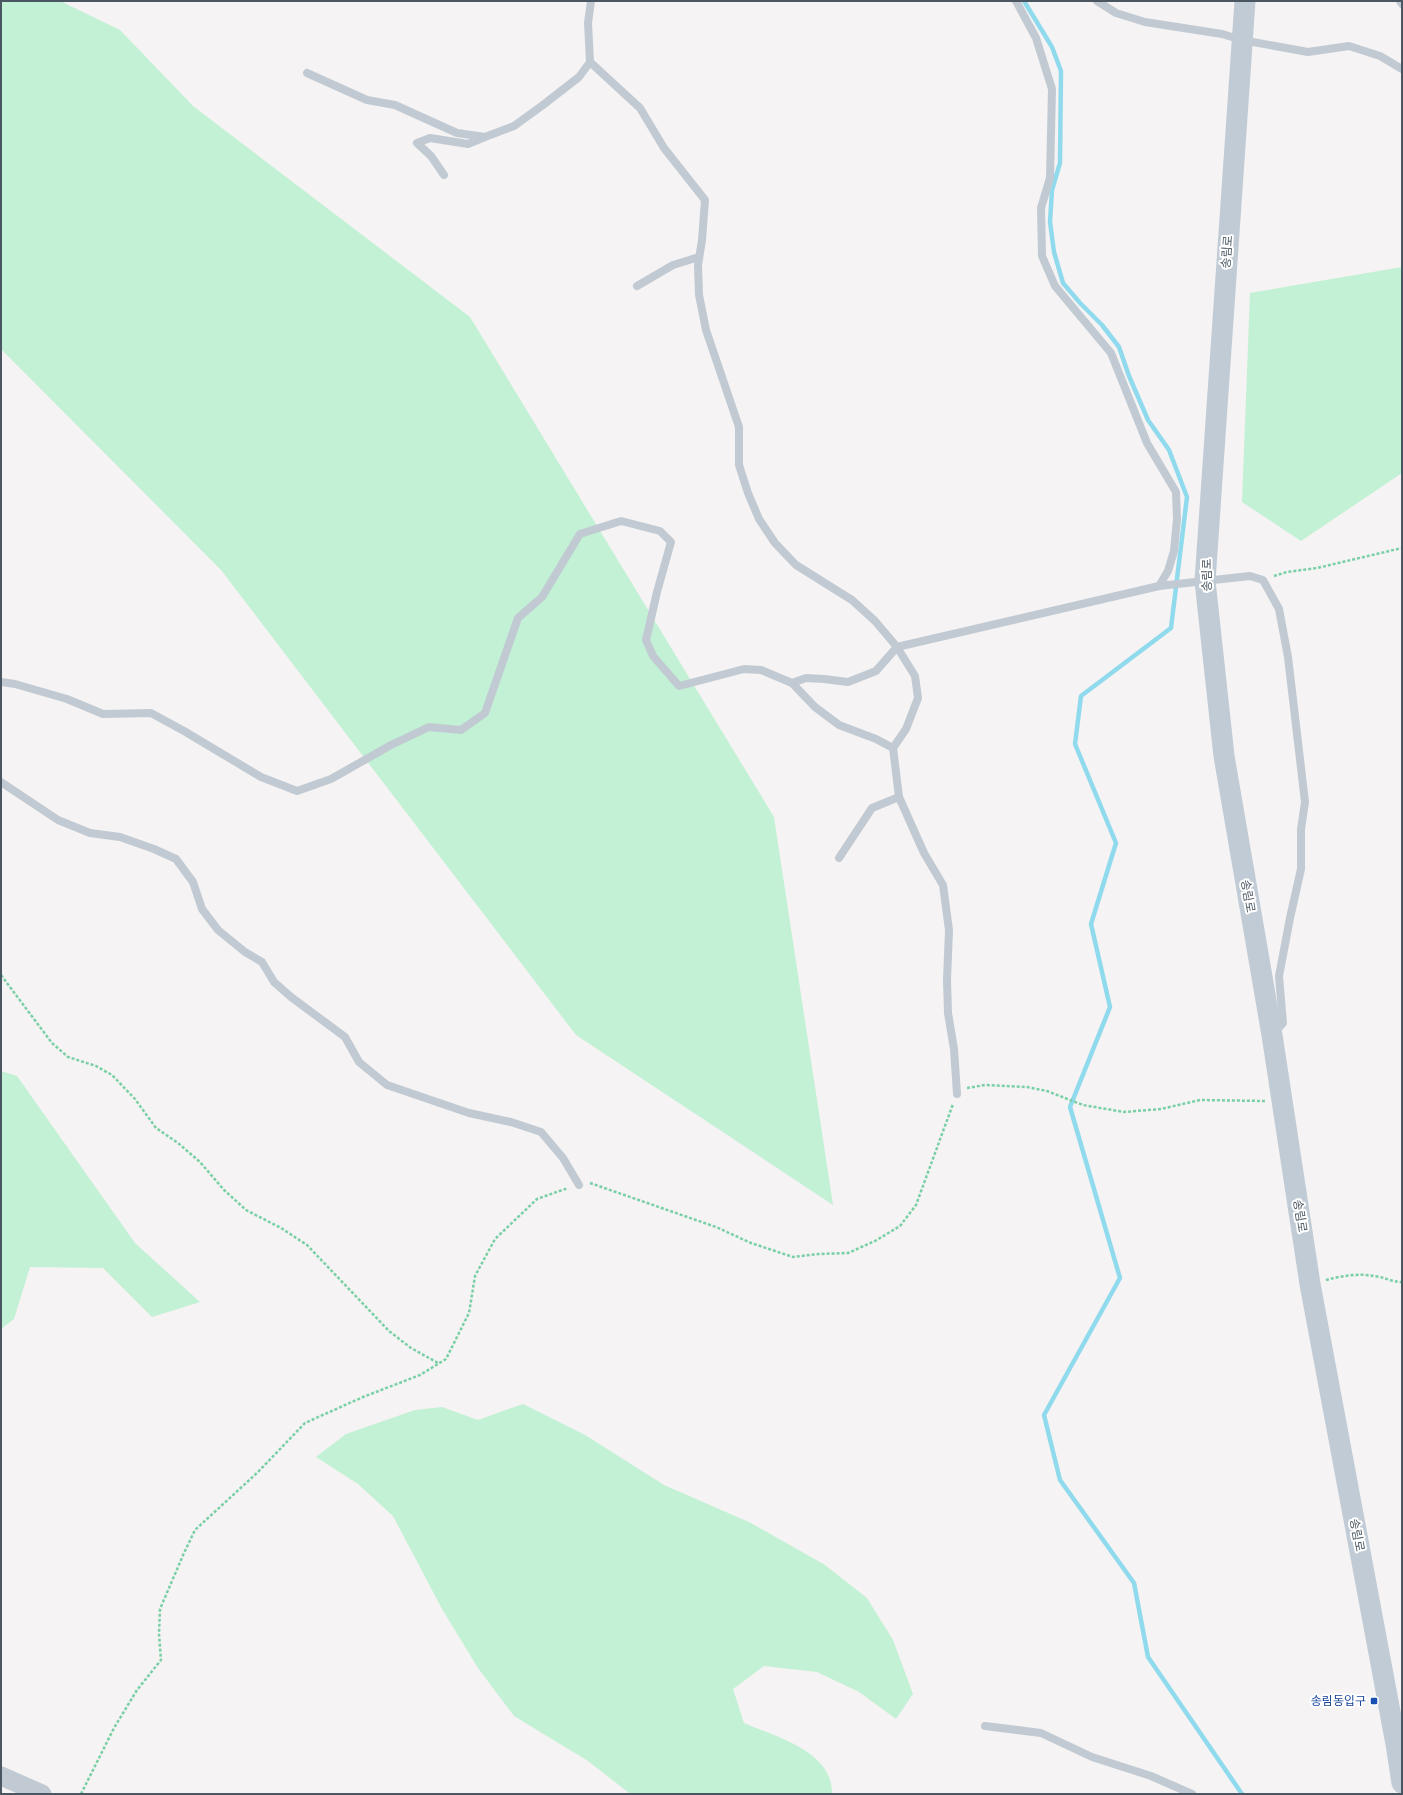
<svg xmlns="http://www.w3.org/2000/svg" width="1403" height="1795" viewBox="0 0 1403 1795" font-family="'Roboto Condensed','Noto Sans KR',sans-serif">
<rect width="100%" height="100%" fill="#f5f3f3"/>
<g fill="#c3f1d5">
<path d="M1,1h59l60,29 73,76 277,211 304,500 59,388 -257,-170 -355,-465 -220,-221z"/>
<path d="M1402,267v206l-101,68 -59,-39 8,-209z"/>
<path d="M1,1071l16,5 118,167 65,59 -48,15 -49,-49 -73,-1 -16,52 -13,10z"/>
<path d="M523,1404l62,31 79,50 87,38 74,42 42,33 26,42 20,54 -17,25 -37,-27 -42,-20 -53,-6 -31,23 11,34c32,14 89,28 88,71l-203,-1 -41,-32 -74,-45 -36,-48 -36,-59 -49,-93 -35,-32 -42,-27 30,-23 69,-24 27,-3 36,13z"/>
</g>
<g fill="none" stroke-linecap="round" stroke-linejoin="round">
<path stroke="#90daee" stroke-width="4.5" d="M1024,1l28,46 9,24 -1,92 -8,27 -2,32 4,30 9,31 17,20 22,22 17,22 10,29 19,44 21,30 18,47 -16,131 -90,68 -6,48 41,99 -25,81 19,83 -40,100 50,171 -76,137 16,65 74,103 14,74 94,137"/>
<g stroke="#7ad0a6" stroke-width="2.5" stroke-dasharray="3 2" stroke-linecap="butt">
<path d="M1274,576l13,-4 30,-4 85,-20"/>
<path d="M1,975l51,68 16,14 28,9 16,9 23,24 21,29 22,15 22,19 24,28 22,20 35,18 26,17 82,86 22,17 27,15"/>
<path d="M967,1088l18,-3 42,2 20,4 36,14 41,7 37,-3 39,-9 65,1"/>
<path d="M590,1183l126,44 35,16 42,14 25,-3 30,-1 27,-12 25,-15 16,-21 37,-101"/>
<path d="M1326,1280c15,-4 33,-7 48,-4 10,1 18,6 28,6"/>
<path d="M81,1794l33,-66 23,-38 24,-30 -2,-26 1,-25 24,-56 11,-23 63,-58 47,-49 58,-26 57,-22 26,-16 23,-46 6,-37 20,-37 42,-40 31,-11"/>
</g>
<g stroke="#c1cad2" stroke-width="8">
<path d="M591,1l-3,22 2,39 50,46 24,40 41,52 -3,40 -4,25 1,30 7,35 33,97v38l9,28 11,26 16,24 21,22 56,35 23,21 22,26 18,29 3,22 -12,31 -13,19"/>
<path d="M1016,1l20,37 16,51 -2,89 -9,30 1,48 13,30 56,67 36,90 29,49 1,27 -3,32 -6,20 -9,15"/>
<path d="M1097,1l19,12 29,9 77,12 20,6 66,12 41,-6 31,10 22,13"/>
<path d="M1400,1l2,3"/>
<path d="M307,73l60,27 28,5 62,28 28,4 29,-11 29,-21 36,-28 11,-15"/>
<path d="M444,175l-13,-19 -14,-13 13,-5 38,6 17,-7"/>
<path d="M637,286l36,-21 26,-8"/>
<path d="M1,682l14,2 52,15 36,15 48,-1 33,18 77,46 36,14 34,-12 60,-34 38,-18 32,3 24,-17 33,-95 24,-21 38,-63 41,-13 39,10 11,11 -14,50 -11,48 7,16 26,30 65,-17 17,1 31,13 14,-5 18,1 24,3 28,-11 21,-24 262,-61 91,-10 13,4 16,29 9,48 17,145 -4,27v40l-11,49 -11,58 4,47 -9,10"/>
<path d="M792,683l23,24 24,18 37,14 17,9 6,49 25,56 19,32 6,45 -2,50 1,33 6,36 3,45"/>
<path d="M1,782l57,38 32,13 30,4 34,12 22,10 17,23 9,27 16,21 27,22 17,10 12,20 17,15 54,40 14,25 28,23 82,28 42,9 30,10 22,26 16,27"/>
<path d="M839,858l33,-50 27,-11"/>
<path d="M985,1726l56,7 51,24 59,19 41,18"/>
</g>
<path stroke="#c1cad2" stroke-width="19" d="M1,1776l41,18"/>
<path stroke="#c1cbd6" stroke-width="21" d="M1245,1l-40,580 19,175 48,279 38,249 86,460 6,39"/>
</g>
<rect fill="#1a4fb4" stroke="#fff" stroke-width="1.5" x="1370" y="1697" width="8" height="8" rx="2"/>
<g text-anchor="middle" stroke-width="4" stroke-linejoin="round" paint-order="stroke">
<g font-size="12" fill="#4a5661" stroke="#fff">
<text transform="translate(1227 252) rotate(-86)" y="4">송림로</text>
<text transform="translate(1207 575) rotate(-90)" y="4">송림로</text>
<text transform="translate(1248 896) rotate(80)" y="4">송림로</text>
<text transform="translate(1300 1216) rotate(81)" y="4">송림로</text>
<text transform="translate(1357 1535) rotate(79)" y="4">송림로</text>
</g>
<g font-size="12" fill="#164399" stroke="#fff" text-anchor="end">
<text x="1366" y="1705">송림동입구</text>
</g>
</g>
<rect width="1403" height="1795" fill="none" stroke="#4a5661" stroke-width="4"/>
</svg>
